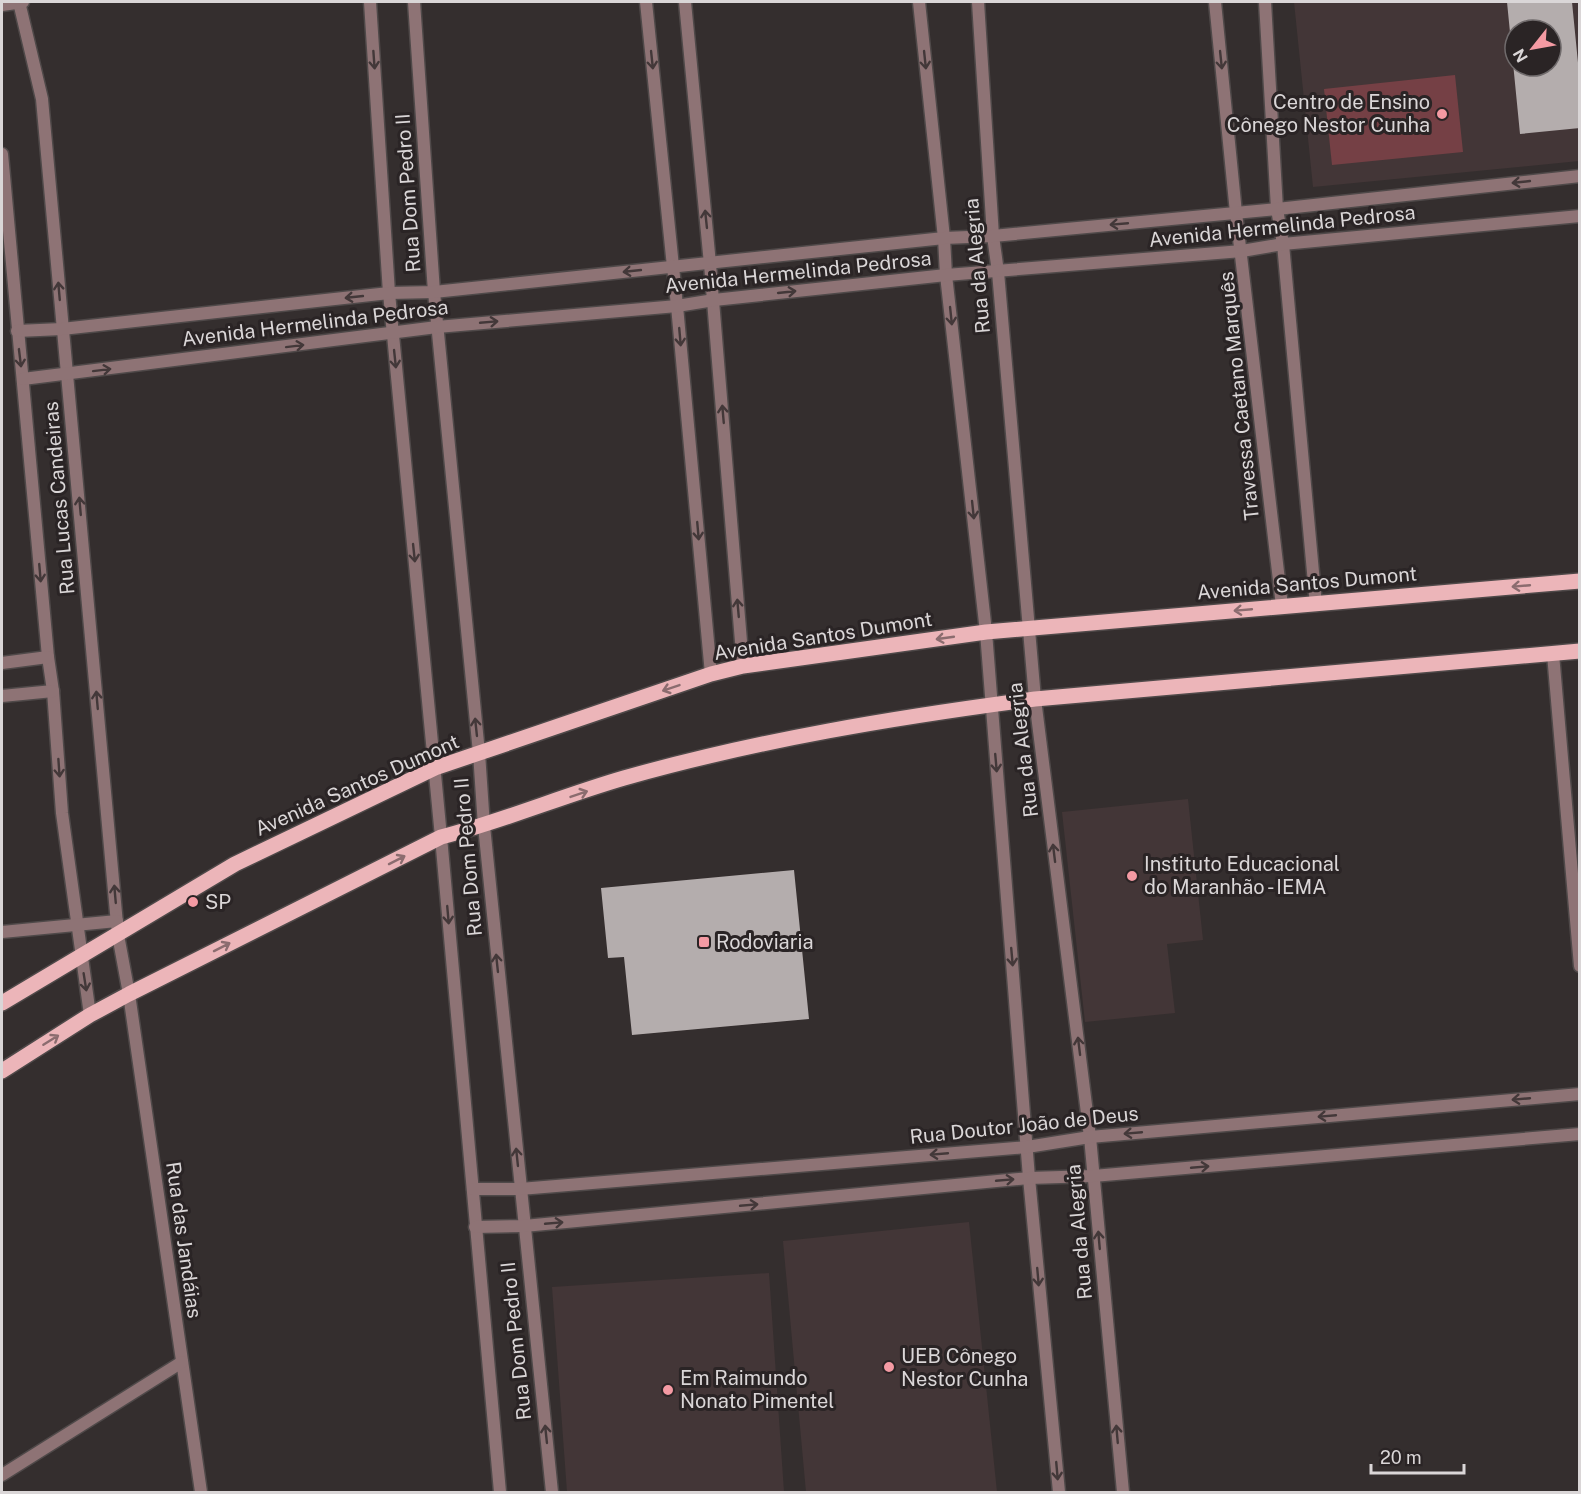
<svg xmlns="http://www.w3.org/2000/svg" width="1581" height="1494" viewBox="0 0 1581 1494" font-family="'Public Sans',sans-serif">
<rect width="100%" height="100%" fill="#342e2e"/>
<g fill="#433637" fill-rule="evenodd">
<path d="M1294,2h285v159l-266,26zM1515,30h36v36h-36z"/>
<path d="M1188,799l15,141 -36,4 8,69 -90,9 -23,-210z"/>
<path d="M969,1222l28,270h-191l-23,-251z"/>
<path d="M769,1273l15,219h-217l-15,-205z"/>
</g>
<path fill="#754045" d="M1455,75l8,77 -131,13 -8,-76z"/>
<g fill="#b4adad" fill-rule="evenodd">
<path d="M1507,2h65l8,81v45l-60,6zM1515,30h36v36h-36z"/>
<path d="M794,870l15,149 -177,16 -8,-78 -16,1 -7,-70z"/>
</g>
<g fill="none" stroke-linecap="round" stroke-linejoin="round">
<defs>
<g id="minor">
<path d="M19,2l23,97 76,836 11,59 72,498"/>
<path d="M370,2l19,291 52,544 59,655"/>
<path d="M414,2l20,290 45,461 5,73 68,666"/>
<path d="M646,2l31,304 34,368"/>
<path d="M685,2l25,262 33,402"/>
<path d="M919,2l25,236 2,37 40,357 43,546 30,314"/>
<path d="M978,2l15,234 5,36 37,427 55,438 33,355"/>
<path d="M1215,2l21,211 46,393"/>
<path d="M1265,2l12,207 6,35 33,361"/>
<path d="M2,5l21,-3"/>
<path d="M2,154l46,503 5,34 9,122 28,202"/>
<path d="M17,331l45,-2 327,-36 45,-1 510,-54 49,-2 284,-27 303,-33"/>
<path d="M23,379l414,-52 240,-21 37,-6 232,-25 296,-24 41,-7 297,-28"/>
<path d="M1553,654l27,312"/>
<path d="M2,663l46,-6"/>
<path d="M2,696l51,-5"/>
<path d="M2,932l115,-11"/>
<path d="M473,1189h47l507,-42 63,-10 490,-43"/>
<path d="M475,1227l49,-1 505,-48 64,-2 487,-42"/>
<path d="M2,1475l180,-113"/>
</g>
<g id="primary">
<path d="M2,1003l233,-139 200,-96 276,-94 32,-8 243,-34 594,-51"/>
<path d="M2,1071l88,-56 39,-21 312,-157c62,-16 121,-41 183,-59 134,-38 273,-61 411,-79l545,-48"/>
</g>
</defs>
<use href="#minor" stroke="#4f4949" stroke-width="15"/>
<use href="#primary" stroke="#4f4949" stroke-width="18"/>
<use href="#minor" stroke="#8e7375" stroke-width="12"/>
<use href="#primary" stroke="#ecb5b9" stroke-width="15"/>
</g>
<defs><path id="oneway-shaft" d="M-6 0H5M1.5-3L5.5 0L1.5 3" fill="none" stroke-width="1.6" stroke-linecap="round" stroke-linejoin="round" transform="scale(1.5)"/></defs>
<g stroke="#433839">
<use href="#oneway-shaft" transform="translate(374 60) rotate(86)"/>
<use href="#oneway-shaft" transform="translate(652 60) rotate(84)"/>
<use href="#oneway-shaft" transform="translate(925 60) rotate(84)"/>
<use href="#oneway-shaft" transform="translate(1221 60) rotate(84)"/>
<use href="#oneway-shaft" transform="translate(1521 182) rotate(174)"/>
<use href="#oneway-shaft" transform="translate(706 219) rotate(-96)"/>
<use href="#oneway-shaft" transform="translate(1119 224) rotate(175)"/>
<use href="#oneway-shaft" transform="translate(632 271) rotate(174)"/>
<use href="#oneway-shaft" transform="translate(59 291) rotate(-95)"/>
<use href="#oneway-shaft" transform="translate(787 292) rotate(-6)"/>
<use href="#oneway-shaft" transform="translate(354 297) rotate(174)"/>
<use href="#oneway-shaft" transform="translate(951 316) rotate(84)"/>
<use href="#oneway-shaft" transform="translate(489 322) rotate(-5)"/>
<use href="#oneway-shaft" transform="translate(680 337) rotate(85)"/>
<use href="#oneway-shaft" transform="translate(295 346) rotate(-7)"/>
<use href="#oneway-shaft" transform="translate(20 358) rotate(83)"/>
<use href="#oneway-shaft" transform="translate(395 359) rotate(84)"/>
<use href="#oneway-shaft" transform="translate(102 370) rotate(-7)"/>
<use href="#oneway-shaft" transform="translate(723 414) rotate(-95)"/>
<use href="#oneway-shaft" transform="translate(80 506) rotate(-95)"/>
<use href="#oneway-shaft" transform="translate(973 510) rotate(84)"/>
<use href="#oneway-shaft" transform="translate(698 531) rotate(85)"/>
<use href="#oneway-shaft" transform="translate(414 553) rotate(84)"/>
<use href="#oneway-shaft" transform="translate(40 573) rotate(85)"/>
<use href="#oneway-shaft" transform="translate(738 608) rotate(-95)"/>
<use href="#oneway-shaft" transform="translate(97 700) rotate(-95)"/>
<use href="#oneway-shaft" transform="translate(476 727) rotate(-96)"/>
<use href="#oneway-shaft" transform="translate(996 763) rotate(85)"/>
<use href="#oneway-shaft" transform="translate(59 768) rotate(86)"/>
<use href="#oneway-shaft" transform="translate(1054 853) rotate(-97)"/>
<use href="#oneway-shaft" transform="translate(115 894) rotate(-95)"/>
<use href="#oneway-shaft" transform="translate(448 915) rotate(85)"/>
<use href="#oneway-shaft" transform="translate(1012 957) rotate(85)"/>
<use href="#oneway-shaft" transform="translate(497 963) rotate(-96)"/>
<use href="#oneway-shaft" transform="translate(85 982) rotate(81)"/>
<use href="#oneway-shaft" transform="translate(1079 1046) rotate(-97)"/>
<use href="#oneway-shaft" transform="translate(1521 1099) rotate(175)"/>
<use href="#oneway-shaft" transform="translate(1327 1116) rotate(175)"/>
<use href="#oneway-shaft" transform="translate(1133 1133) rotate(175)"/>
<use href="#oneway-shaft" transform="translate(939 1154) rotate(175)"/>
<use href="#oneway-shaft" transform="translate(517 1157) rotate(-96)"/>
<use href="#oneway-shaft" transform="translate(1200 1167) rotate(-5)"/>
<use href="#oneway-shaft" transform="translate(1005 1180) rotate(-5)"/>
<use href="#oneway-shaft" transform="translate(749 1205) rotate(-5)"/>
<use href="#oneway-shaft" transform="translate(554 1223) rotate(-5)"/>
<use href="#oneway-shaft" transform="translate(1099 1240) rotate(-95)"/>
<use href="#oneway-shaft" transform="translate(1038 1277) rotate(85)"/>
<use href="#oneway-shaft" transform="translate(546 1434) rotate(-96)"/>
<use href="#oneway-shaft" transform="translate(1117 1434) rotate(-95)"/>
<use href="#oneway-shaft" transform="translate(1057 1471) rotate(85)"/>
</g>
<g stroke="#8b6c6f">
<use href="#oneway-shaft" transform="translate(1521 586) rotate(175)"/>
<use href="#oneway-shaft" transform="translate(1243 610) rotate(175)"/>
<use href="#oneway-shaft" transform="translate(945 638) rotate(172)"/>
<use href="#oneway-shaft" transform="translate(671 688) rotate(161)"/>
<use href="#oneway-shaft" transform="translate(579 794) rotate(-19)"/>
<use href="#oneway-shaft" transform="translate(397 860) rotate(-27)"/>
<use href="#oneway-shaft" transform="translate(222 947) rotate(-27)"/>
<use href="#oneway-shaft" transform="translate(51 1040) rotate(-32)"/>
</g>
<g fill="#f49aa3" stroke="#2a2425" stroke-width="2">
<circle cx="1442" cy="114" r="6"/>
<circle cx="1132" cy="876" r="6"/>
<circle cx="193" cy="902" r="6"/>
<rect x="698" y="936" width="12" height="12" rx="3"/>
<circle cx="889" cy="1367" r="6"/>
<circle cx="668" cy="1390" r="6"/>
</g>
<g text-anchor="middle" stroke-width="6" stroke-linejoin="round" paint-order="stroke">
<g font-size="20" fill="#dad6d7" stroke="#2a2425" text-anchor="start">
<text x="1430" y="109" text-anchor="end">Centro de Ensino<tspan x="1430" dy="23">Cônego Nestor Cunha</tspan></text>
<text x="1144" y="871">Instituto Educacional<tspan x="1144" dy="23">do Maranhão - IEMA</tspan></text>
<text x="205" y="909">SP</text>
<text x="716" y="949">Rodoviaria</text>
<text x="901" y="1363">UEB Cônego<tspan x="901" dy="23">Nestor Cunha</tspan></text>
<text x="680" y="1385">Em Raimundo<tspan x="680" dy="23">Nonato Pimentel</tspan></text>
</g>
<g font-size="20" fill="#dad6d7" stroke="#2a2425">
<text transform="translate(408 193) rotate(-94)" y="7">Rua Dom Pedro II</text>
<text transform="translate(1282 226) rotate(-6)" y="7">Avenida Hermelinda Pedrosa</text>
<text transform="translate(977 266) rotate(-95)" y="7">Rua da Alegria</text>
<text transform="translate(798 272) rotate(-6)" y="7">Avenida Hermelinda Pedrosa</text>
<text transform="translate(315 323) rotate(-7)" y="7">Avenida Hermelinda Pedrosa</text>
<text transform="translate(1239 396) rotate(-96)" y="7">Travessa Caetano Marquês</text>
<text transform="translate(59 498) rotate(-95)" y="7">Rua Lucas Candeiras</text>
<text transform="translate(1307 583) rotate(-5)" y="7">Avenida Santos Dumont</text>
<text transform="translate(823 636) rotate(-9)" y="7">Avenida Santos Dumont</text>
<text transform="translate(1023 750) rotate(-97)" y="7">Rua da Alegria</text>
<text transform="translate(357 785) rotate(-24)" y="7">Avenida Santos Dumont</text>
<text transform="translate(468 857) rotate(-95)" y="7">Rua Dom Pedro II</text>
<text transform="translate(1024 1125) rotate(-6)" y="7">Rua Doutor João de Deus</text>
<text transform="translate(1079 1232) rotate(-95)" y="7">Rua da Alegria</text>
<text transform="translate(184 1240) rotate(82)" y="7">Rua das Jandáias</text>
<text transform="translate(516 1341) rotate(-96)" y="7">Rua Dom Pedro II</text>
</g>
</g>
<rect width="1581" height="1494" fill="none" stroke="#dad6d7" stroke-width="6"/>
<g transform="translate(1533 48) rotate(239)"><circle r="28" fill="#2a2425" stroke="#706b6c" stroke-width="1.5"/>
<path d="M0-4.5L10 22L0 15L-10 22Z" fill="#f49aa3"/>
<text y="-9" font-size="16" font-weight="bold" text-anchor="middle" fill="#dad6d7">N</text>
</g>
<path d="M1371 1464v9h93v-9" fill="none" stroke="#dad6d7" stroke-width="3"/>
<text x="1380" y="1464" font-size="18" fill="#dad6d7" stroke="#2a2425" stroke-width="4.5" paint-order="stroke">20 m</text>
</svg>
